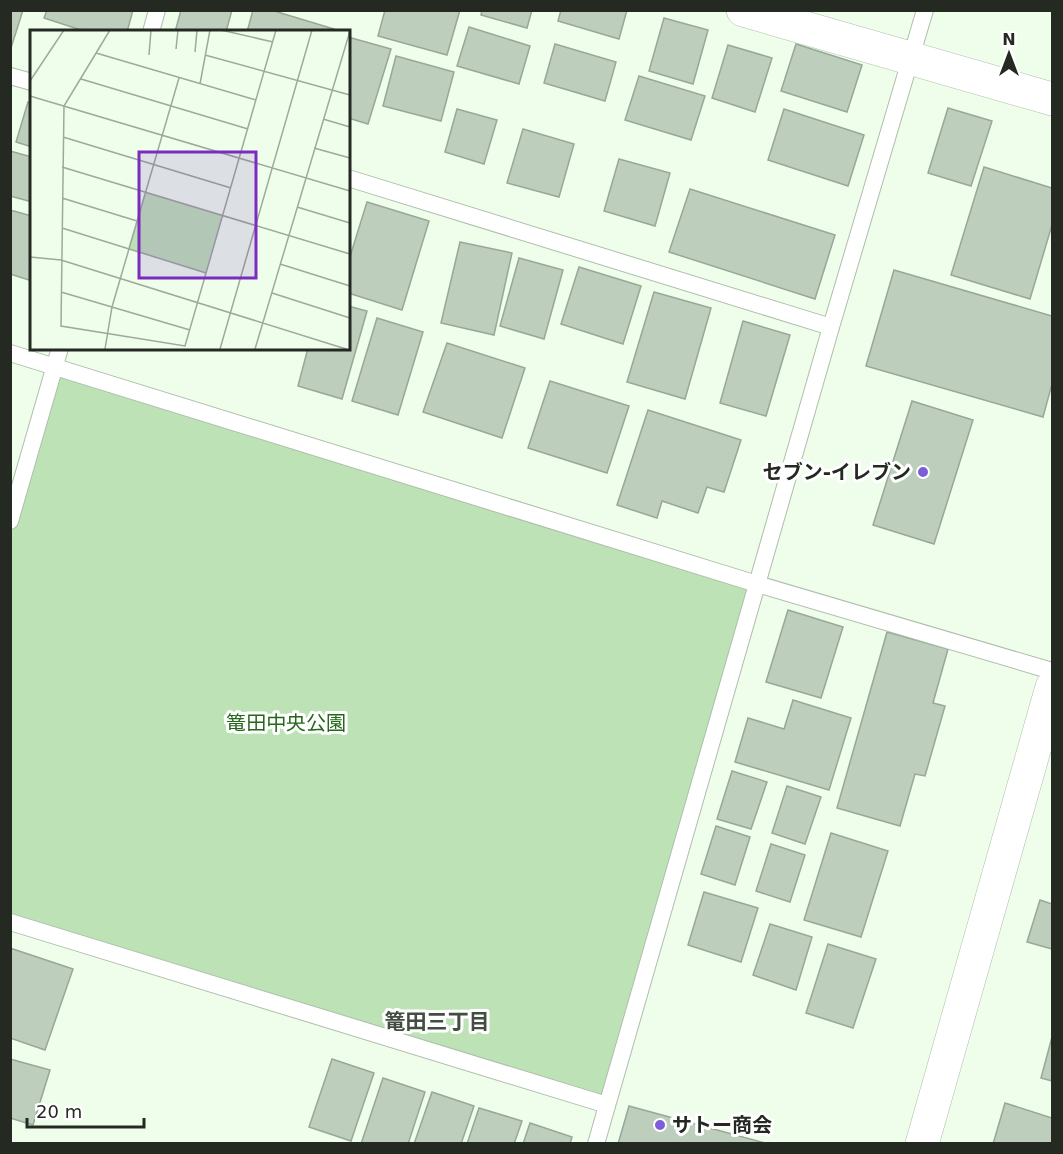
<svg xmlns="http://www.w3.org/2000/svg" width="1063" height="1154" viewBox="0 0 1063 1154" font-family="'DejaVu Sans','Noto Sans JP',sans-serif">
<rect width="100%" height="100%" fill="#eefeeb"/>
<path fill="#bce2b6" d="M55,366l702,218 -150,521 -596,-183 -1,-401z"/>
<g fill="#becebc" stroke="#98a796" stroke-width="1.5">
<path d="M10,10h13l-12,38h-1z"/>
<path d="M47,10h86l-6,22h-40l-43,-14z"/>
<path d="M181,10h51l-6,22h-51z"/>
<path d="M253,10h18l63,19 -1,3h-86z"/>
<path d="M385,10h75l-13,45 -69,-19z"/>
<path d="M482,10h50l-5,18 -46,-13z"/>
<path d="M561,10h66l-8,29 -61,-18z"/>
<path d="M664,18l44,12 -15,54 -44,-13z"/>
<path d="M469,27l61,19 -11,38 -62,-18z"/>
<path d="M348,37l43,12 -23,75 -20,-6z"/>
<path d="M555,44l61,18 -11,39 -61,-18z"/>
<path d="M796,44l66,21 -15,47 -66,-21z"/>
<path d="M728,45l44,13 -17,54 -43,-14z"/>
<path d="M396,56l58,16 -13,49 -58,-15z"/>
<path d="M639,76l66,20 -14,44 -66,-20z"/>
<path d="M28,102l4,1v44l-16,-5z"/>
<path d="M948,108l44,13 -21,65 -43,-13z"/>
<path d="M457,109l40,11 -13,44 -39,-12z"/>
<path d="M784,109l80,26 -16,51 -80,-26z"/>
<path d="M523,129l51,15 -15,53 -52,-14z"/>
<path d="M10,151l22,6v45l-22,-6z"/>
<path d="M619,159l51,14 -15,53 -51,-15z"/>
<path d="M984,167l68,21v37l-22,74 -79,-24z"/>
<path d="M690,189l145,46 -20,64 -146,-47z"/>
<path d="M367,202l62,19 -27,89 -54,-17v-30z"/>
<path d="M10,210l22,6v65l-22,-7z"/>
<path d="M460,242l52,11 -18,82 -53,-12z"/>
<path d="M519,258l44,12 -19,69 -44,-13z"/>
<path d="M579,267l62,19 -18,58 -62,-20z"/>
<path d="M894,270l158,46v68l-9,33 -177,-51z"/>
<path d="M654,292l57,16 -26,91 -58,-17z"/>
<path d="M348,306l19,5 -25,88 -44,-13 10,-38h40z"/>
<path d="M377,318l46,14 -25,83 -46,-14z"/>
<path d="M743,321l47,14 -24,81 -46,-13z"/>
<path d="M447,343l78,25 -23,70 -79,-26z"/>
<path d="M550,381l79,25 -22,67 -79,-25z"/>
<path d="M912,401l61,19 -39,124 -61,-19z"/>
<path d="M648,410l93,30 -17,52 -17,-5 -9,26 -36,-12 -5,17 -40,-13z"/>
<path d="M788,610l55,17 -22,71 -55,-16z"/>
<path d="M887,632l61,17 -15,54 12,3 -20,70 -10,-2 -15,52 -63,-18z"/>
<path d="M793,700l58,18 -22,72 -94,-28 13,-44 36,11z"/>
<path d="M732,771l35,11 -16,47 -34,-10z"/>
<path d="M787,786l34,11 -16,47 -33,-11z"/>
<path d="M716,826l34,11 -15,48 -34,-11z"/>
<path d="M831,833l57,18 -27,86 -57,-17z"/>
<path d="M771,844l34,11 -15,47 -34,-11z"/>
<path d="M704,892l54,16 -17,54 -53,-17z"/>
<path d="M1040,900l12,4v45l-25,-7z"/>
<path d="M770,924l42,13 -16,53 -43,-15z"/>
<path d="M828,944l48,15 -23,69 -47,-15z"/>
<path d="M10,948l63,21 -28,81 -35,-12z"/>
<path d="M1052,1037v44l-11,-3z"/>
<path d="M10,1059l40,11 -17,55 -23,-7z"/>
<path d="M332,1059l42,14 -23,68 -42,-14z"/>
<path d="M383,1078l42,14 -17,52h-47z"/>
<path d="M432,1092l42,14 -13,38h-47z"/>
<path d="M1005,1103l47,15v26h-59z"/>
<path d="M629,1106l136,37 -147,1z"/>
<path d="M479,1108l43,13 -8,23h-47z"/>
<path d="M530,1123l42,14 -2,7h-47z"/>
</g>
<g fill="none" stroke-linecap="round" stroke-linejoin="round">
<defs>
<g id="lane">
<path d="M151,32l6,-22"/>
<path d="M10,76l22,6"/>
<path d="M348,178l483,149"/>
<path d="M10,353l747,231 295,87"/>
<path d="M10,521l50,-173"/>
<path d="M10,922l597,183"/>
<path d="M596,1144l235,-817 94,-317"/>
</g>
<path id="street" d="M743,10l309,89"/>
<path id="secondary" d="M922,1144l130,-457"/>
</defs>
<use href="#lane" stroke="#afbeac" stroke-width="18"/>
<use href="#street" stroke="#afbeac" stroke-width="34"/>
<use href="#secondary" stroke="#afbeac" stroke-width="34"/>
<use href="#lane" stroke="#fff" stroke-width="16"/>
<use href="#street" stroke="#fff" stroke-width="33"/>
<use href="#secondary" stroke="#fff" stroke-width="33"/>
</g>
<g fill="#7c5ed9" stroke="#fff" stroke-width="2">
<circle cx="923" cy="472" r="6"/>
<circle cx="660" cy="1125" r="6"/>
</g>
<g text-anchor="middle" stroke-width="6" stroke-linejoin="round" paint-order="stroke">
<g font-size="20" font-weight="bold" fill="#242922" stroke="#fff" text-anchor="end">
<text x="911" y="479">セブン-イレブン</text>
<text x="672" y="1132" text-anchor="start">サトー商会</text>
</g>
<g font-size="20" fill="#26681a" stroke="#fff">
<text x="286" y="730">篭田中央公園</text>
</g>
<g font-size="21" font-weight="bold" fill="#424f40" stroke="#fff">
<text x="437" y="1029">篭田三丁目</text>
</g>
</g>
<g transform="translate(30 30)">
<rect width="320" height="320" fill="#eefeeb"/>
<path d="M115,162l78,24 -17,57 -78,-24z" fill="#bce2b6"/>
<path fill="none" stroke="#9da99b" stroke-width="1.5" d="M80,0l-46,76 -3,220 124,20 91,-316M191,0l52,12M146,19l2,-19M165,22l2,-22M66,23l160,47M119,25l2,-25M175,25l145,40M51,49l167,50M0,51l34,-51M170,54l10,-54M0,66l320,95M293,89l27,8M33,107l168,51M284,118l36,10M32,137l288,87M32,168l75,23M267,177l53,16M32,198l144,45M0,227l31,3 285,89M250,234l70,22M31,262l129,38M242,263l78,25M75,319l7,-42 67,-229M190,319l92,-319M225,319l95,-318"/>
<path fill="#7b2cbf" fill-opacity="0.15" stroke="#7b2cbf" stroke-width="3" d="M109,122h117v126h-117z"/>
<rect width="320" height="320" fill="none" stroke="#242922" stroke-width="3"/>
</g>
<rect width="1063" height="1154" fill="none" stroke="#242922" stroke-width="24"/>
<g transform="translate(1009 54)" stroke="#ffffff" stroke-width="4.5" paint-order="stroke">
<path d="M0-4.5L10 22L0 15L-10 22Z" fill="#242922"/>
<text y="-9" font-size="16" font-weight="bold" text-anchor="middle" fill="#242922">N</text>
</g>
<path d="M27 1118v9h117v-9" fill="none" stroke="#242922" stroke-width="3"/>
<text x="36" y="1118" font-size="18" fill="#242922" stroke="#ffffff" stroke-width="4.5" paint-order="stroke">20 m</text>
</svg>
